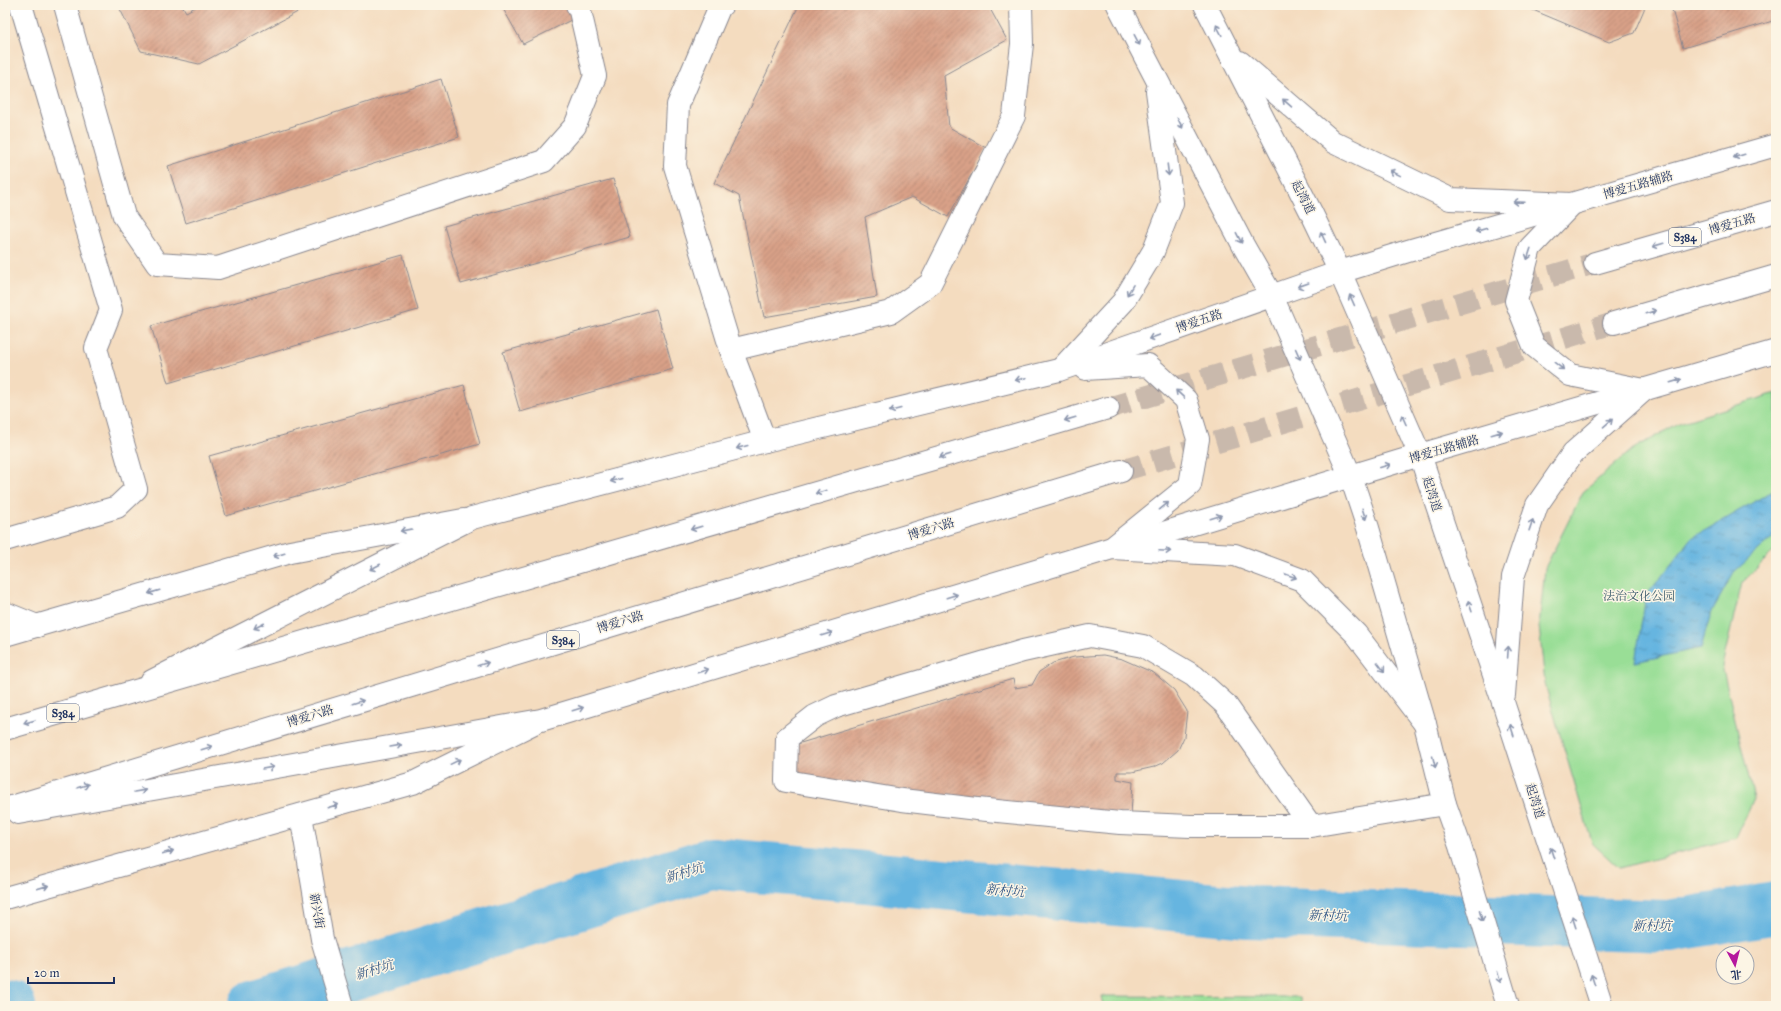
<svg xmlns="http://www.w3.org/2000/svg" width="1781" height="1011" viewBox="0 0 1781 1011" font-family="'IM FELL Great Primer','Noto Serif SC',serif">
<defs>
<pattern id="grass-tufts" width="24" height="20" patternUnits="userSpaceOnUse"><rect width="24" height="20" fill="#99de96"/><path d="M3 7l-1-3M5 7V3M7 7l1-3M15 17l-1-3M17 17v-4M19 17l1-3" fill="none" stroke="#83bf84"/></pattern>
<pattern id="water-ripples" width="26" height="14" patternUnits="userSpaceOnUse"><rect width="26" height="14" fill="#66b5e0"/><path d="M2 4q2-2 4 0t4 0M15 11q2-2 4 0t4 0" fill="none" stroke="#5394b9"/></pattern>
<pattern id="building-hatch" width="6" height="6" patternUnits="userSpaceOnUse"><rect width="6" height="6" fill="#d9a188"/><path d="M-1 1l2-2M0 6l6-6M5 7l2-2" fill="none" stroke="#af8472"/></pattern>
</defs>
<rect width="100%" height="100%" fill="#fcf5e5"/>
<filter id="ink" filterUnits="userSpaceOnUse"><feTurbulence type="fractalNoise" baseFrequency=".025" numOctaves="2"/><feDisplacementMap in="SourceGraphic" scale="8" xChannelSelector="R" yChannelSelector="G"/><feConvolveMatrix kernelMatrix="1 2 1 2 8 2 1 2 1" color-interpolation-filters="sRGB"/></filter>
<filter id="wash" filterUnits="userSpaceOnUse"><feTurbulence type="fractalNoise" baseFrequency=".012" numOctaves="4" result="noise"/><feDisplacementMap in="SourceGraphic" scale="16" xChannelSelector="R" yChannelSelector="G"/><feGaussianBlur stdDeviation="0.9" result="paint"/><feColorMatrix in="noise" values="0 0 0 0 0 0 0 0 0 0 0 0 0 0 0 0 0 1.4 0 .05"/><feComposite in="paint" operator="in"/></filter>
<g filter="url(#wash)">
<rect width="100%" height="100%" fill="#f4dcbf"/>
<path fill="url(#grass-tufts)" stroke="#5a867a" d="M1101,996l199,1 2,9h-199z"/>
<path fill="#99de96" stroke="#5a867a" d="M1776,393v156l-34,34 -20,83 32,133 -18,39 -117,30 -27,-25 -47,-159 -6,-58 6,-58 38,-76 50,-43 46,-26z"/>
<path fill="url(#water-ripples)" stroke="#40729f" d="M1776,489v47l-4,2 -38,34 -23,41 -10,35 -66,14 11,-66 46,-58z"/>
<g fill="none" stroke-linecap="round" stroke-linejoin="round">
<g stroke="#66b5e0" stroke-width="52">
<path d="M5,1005l5,1"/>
<path d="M254,1006l457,-143 538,49 420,14 107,-18"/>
</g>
</g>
<g id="blocks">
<g fill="url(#building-hatch)">
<path d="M118,5h64l4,7 13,-7h112l-112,59 -58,-13z"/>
<path d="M501,5h65l7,14 -50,25z"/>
<path d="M799,5h189l19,35 -63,35 5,52 37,21 -38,69 -36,-20 -47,20 12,80 -113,20 -25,-121 -25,-13z"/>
<path d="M1521,5h125l-12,28 -25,9z"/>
<path d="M1688,5h87l1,15 -93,28 -11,-38z"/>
<path d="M441,79l18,58 -273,86 -18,-57z"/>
<path d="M613,179l17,58 -169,47 -17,-58z"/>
<path d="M403,255l15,55 -250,73 -17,-57z"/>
<path d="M656,309l17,60 -153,43 -17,-60z"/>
<path d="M464,385l16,59 -254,72 -17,-60z"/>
<path d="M1103,655l19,4 32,14 20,17 13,21 -3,26 -6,13 -15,13 -9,4 -22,5h-15v7l16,3 -2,33 -162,-14 -176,-26 1,-30 219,-66 2,9 17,-3 7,-13 14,-9 21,-6z"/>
</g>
</g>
</g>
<g filter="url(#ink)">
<use href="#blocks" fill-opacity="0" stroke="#88868e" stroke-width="1"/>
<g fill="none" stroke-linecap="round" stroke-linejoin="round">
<g stroke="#c9b9ac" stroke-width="22" stroke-dasharray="22 11" stroke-linecap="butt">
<path d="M1108,408l487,-145"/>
<path d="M1121,471l493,-148"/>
</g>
<defs>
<g id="minor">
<path d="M65,5l59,211 33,48 61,4 326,-107 31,-35 20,-50 -15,-65 -3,-6"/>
<path d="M722,5l-2,1 -42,99 -3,61 56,184 34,91"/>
<path d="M1340,272l68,-21 368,-106"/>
<path d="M731,350l160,-38 39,-28 84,-168 8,-72 -1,-39"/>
<path d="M5,540l112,-33 19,-18 -40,-141 15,-38 -90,-305"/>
<path d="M1114,548l306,-93 356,-104"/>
<path d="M5,613l32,13"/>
<path d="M5,635l285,-83 173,-32"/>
<path d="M301,815l21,124 20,67"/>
<path d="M1311,826l-85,-121 -32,-29 -51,-30 -53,-10 -67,15 -187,55 -21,10 -28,22 -1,43 116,19 75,9 143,14 70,3h121l134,-22"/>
<path d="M5,898l408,-115 119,-59"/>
</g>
<g id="major">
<path d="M1118,5l125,240 29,51 79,181 17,51 57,196 20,80 15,42 48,160"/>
<path d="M1205,5l107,209 28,58 80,183 84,250 98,301"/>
<path d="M1240,62l93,80 117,57 122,5"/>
<path d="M1572,204l-42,44 -14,53 18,45 36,29 74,15"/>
<path d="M1062,368l61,-66 30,-50 19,-49 -15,-112"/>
<path d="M1085,369l63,-4 38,35 12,39 -8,46 -78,63"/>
<path d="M152,681l320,-163 293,-77 294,-71 281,-98"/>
<path d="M1504,695l9,-118 24,-72 36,-52 71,-63"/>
<path d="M18,813l523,-93 571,-172 123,7 67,25 54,54 69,90"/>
</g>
<g id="highway">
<path d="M1595,263l181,-52"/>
<path d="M1614,323l162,-47"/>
<path d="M5,729l1103,-321"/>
<path d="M5,809l1116,-338"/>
</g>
</defs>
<use href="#minor" stroke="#88868e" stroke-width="24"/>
<use href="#major" stroke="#88868e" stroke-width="24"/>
<use href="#highway" stroke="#88868e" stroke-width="24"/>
<use href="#minor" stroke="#fff" stroke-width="22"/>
<use href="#major" stroke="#fff" stroke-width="22"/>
<use href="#highway" stroke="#fff" stroke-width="22"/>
</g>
<defs><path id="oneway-shaft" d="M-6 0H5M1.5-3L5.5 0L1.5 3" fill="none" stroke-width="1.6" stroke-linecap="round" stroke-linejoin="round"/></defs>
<g stroke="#8d97ae">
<use href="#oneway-shaft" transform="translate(1219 30) rotate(-118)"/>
<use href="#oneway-shaft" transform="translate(1137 40) rotate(62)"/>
<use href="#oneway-shaft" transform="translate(1287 103) rotate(-139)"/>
<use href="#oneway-shaft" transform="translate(1180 123) rotate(63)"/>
<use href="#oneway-shaft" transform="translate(1739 156) rotate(164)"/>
<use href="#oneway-shaft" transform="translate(1168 170) rotate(83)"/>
<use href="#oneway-shaft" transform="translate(1395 173) rotate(-154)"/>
<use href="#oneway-shaft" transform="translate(1519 202) rotate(-178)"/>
<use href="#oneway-shaft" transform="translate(1481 230) rotate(164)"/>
<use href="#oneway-shaft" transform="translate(1323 237) rotate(-115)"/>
<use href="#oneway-shaft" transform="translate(1239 238) rotate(63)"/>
<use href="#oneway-shaft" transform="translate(1658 245) rotate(164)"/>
<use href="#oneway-shaft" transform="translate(1529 254) rotate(108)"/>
<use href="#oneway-shaft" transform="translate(1303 285) rotate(161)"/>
<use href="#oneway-shaft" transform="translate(1130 290) rotate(120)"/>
<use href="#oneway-shaft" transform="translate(1352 300) rotate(-114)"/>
<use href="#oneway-shaft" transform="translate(1651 312) rotate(-16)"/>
<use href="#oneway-shaft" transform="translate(1154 337) rotate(160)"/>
<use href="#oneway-shaft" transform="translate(1298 354) rotate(66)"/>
<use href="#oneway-shaft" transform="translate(1559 366) rotate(38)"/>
<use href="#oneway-shaft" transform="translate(1021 379) rotate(166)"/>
<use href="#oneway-shaft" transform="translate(1676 381) rotate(-16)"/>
<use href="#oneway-shaft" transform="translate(1180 394) rotate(-137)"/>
<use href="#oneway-shaft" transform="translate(895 410) rotate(166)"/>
<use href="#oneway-shaft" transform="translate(1070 419) rotate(164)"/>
<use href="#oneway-shaft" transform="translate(1404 420) rotate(-114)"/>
<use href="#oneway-shaft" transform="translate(1608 423) rotate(-41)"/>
<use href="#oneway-shaft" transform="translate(1497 433) rotate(-16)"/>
<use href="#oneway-shaft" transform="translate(742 447) rotate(165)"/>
<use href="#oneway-shaft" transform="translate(945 456) rotate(164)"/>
<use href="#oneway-shaft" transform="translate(1385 466) rotate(-17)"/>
<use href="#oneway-shaft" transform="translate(616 480) rotate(165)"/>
<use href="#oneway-shaft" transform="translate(821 492) rotate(164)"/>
<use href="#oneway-shaft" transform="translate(1164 506) rotate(-39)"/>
<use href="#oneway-shaft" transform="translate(1364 514) rotate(72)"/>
<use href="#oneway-shaft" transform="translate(1216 517) rotate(-17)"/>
<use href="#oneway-shaft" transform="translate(1531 525) rotate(-71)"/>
<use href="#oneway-shaft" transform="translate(696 528) rotate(164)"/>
<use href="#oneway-shaft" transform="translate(406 530) rotate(169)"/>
<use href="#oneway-shaft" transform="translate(1165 551) rotate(3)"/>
<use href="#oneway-shaft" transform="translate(279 555) rotate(164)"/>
<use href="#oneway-shaft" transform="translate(375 567) rotate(153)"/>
<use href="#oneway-shaft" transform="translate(1291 576) rotate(20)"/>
<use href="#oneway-shaft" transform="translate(154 592) rotate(164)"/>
<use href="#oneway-shaft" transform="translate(952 596) rotate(-17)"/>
<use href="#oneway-shaft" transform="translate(1470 606) rotate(-109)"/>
<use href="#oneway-shaft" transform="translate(259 626) rotate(153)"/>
<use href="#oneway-shaft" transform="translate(827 634) rotate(-17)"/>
<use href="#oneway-shaft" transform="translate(1508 652) rotate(-86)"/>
<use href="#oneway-shaft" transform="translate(483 664) rotate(-17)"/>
<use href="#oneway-shaft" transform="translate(1381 667) rotate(53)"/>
<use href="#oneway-shaft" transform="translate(703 671) rotate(-17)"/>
<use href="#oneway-shaft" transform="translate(358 702) rotate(-17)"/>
<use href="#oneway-shaft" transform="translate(578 709) rotate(-17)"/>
<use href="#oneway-shaft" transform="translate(29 722) rotate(164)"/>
<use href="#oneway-shaft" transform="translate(1512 730) rotate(-108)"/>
<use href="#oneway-shaft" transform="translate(396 746) rotate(-10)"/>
<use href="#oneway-shaft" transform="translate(207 748) rotate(-17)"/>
<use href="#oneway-shaft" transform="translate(455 762) rotate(-26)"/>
<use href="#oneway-shaft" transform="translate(1434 762) rotate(76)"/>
<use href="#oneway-shaft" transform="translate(268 768) rotate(-10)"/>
<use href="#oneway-shaft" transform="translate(83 786) rotate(-17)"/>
<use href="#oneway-shaft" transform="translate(140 791) rotate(-10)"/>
<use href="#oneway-shaft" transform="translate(333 806) rotate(-16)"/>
<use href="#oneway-shaft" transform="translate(168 852) rotate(-16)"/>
<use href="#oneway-shaft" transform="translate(1552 853) rotate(-108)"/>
<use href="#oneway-shaft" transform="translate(43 887) rotate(-16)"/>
<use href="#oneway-shaft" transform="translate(1481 916) rotate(73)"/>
<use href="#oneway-shaft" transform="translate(1574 922) rotate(-108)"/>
<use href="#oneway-shaft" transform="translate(1499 977) rotate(74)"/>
<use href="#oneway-shaft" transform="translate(1593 980) rotate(-108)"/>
</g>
</g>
<g text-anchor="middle" stroke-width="3" stroke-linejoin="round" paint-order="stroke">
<g fill="#fcf5e5" stroke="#5e6a86" stroke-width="1">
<rect x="1669" y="228" width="32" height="18" rx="3"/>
<rect x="547" y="631" width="32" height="18" rx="3"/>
<rect x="47" y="704" width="32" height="18" rx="3"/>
</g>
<g font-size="11" font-weight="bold" fill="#1b2f5e">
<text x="1685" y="241">S384</text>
<text x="563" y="644">S384</text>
<text x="63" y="717">S384</text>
</g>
<g font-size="12" fill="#1b2f5e" stroke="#fcf5e5">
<text transform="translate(1638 185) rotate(-16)" y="4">博爱五路辅路</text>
<text transform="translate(1303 197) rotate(63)" y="4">起湾道</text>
<text transform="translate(1732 224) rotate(-16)" y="4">博爱五路</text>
<text transform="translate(1199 321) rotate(-19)" y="4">博爱五路</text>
<text transform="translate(1444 449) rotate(-16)" y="4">博爱五路辅路</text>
<text transform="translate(1432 494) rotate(72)" y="4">起湾道</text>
<text transform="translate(931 529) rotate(-17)" y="4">博爱六路</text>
<text transform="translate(620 622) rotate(-17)" y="4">博爱六路</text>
<text transform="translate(310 716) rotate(-17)" y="4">博爱六路</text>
<text transform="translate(1535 801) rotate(72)" y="4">起湾道</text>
<text transform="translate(317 911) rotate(80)" y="4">新兴街</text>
</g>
<g font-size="12" fill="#3a5b6c" stroke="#fcf5e5">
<text x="1639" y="600">法治文化公园</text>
</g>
<g font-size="13" font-style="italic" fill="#325785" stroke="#fcf5e5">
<text transform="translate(684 872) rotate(-17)" y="5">新村坑</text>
<text transform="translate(1005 890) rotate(5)" y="5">新村坑</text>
<text transform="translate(1328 915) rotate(2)" y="5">新村坑</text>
<text x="1652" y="930">新村坑</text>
<text transform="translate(374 969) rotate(-17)" y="5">新村坑</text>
</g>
</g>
<rect width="1781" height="1011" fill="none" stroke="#fcf5e5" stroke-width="20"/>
<g transform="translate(1735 965) rotate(173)"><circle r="19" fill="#fcf5e5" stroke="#a2a6af"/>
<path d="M0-3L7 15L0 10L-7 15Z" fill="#b5179e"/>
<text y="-6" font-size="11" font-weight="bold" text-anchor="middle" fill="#1b2f5e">北</text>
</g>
<path d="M28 977v6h86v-6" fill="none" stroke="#1b2f5e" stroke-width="2"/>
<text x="34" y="977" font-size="12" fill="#1b2f5e" stroke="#fcf5e5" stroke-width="3" paint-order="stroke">20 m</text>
</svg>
